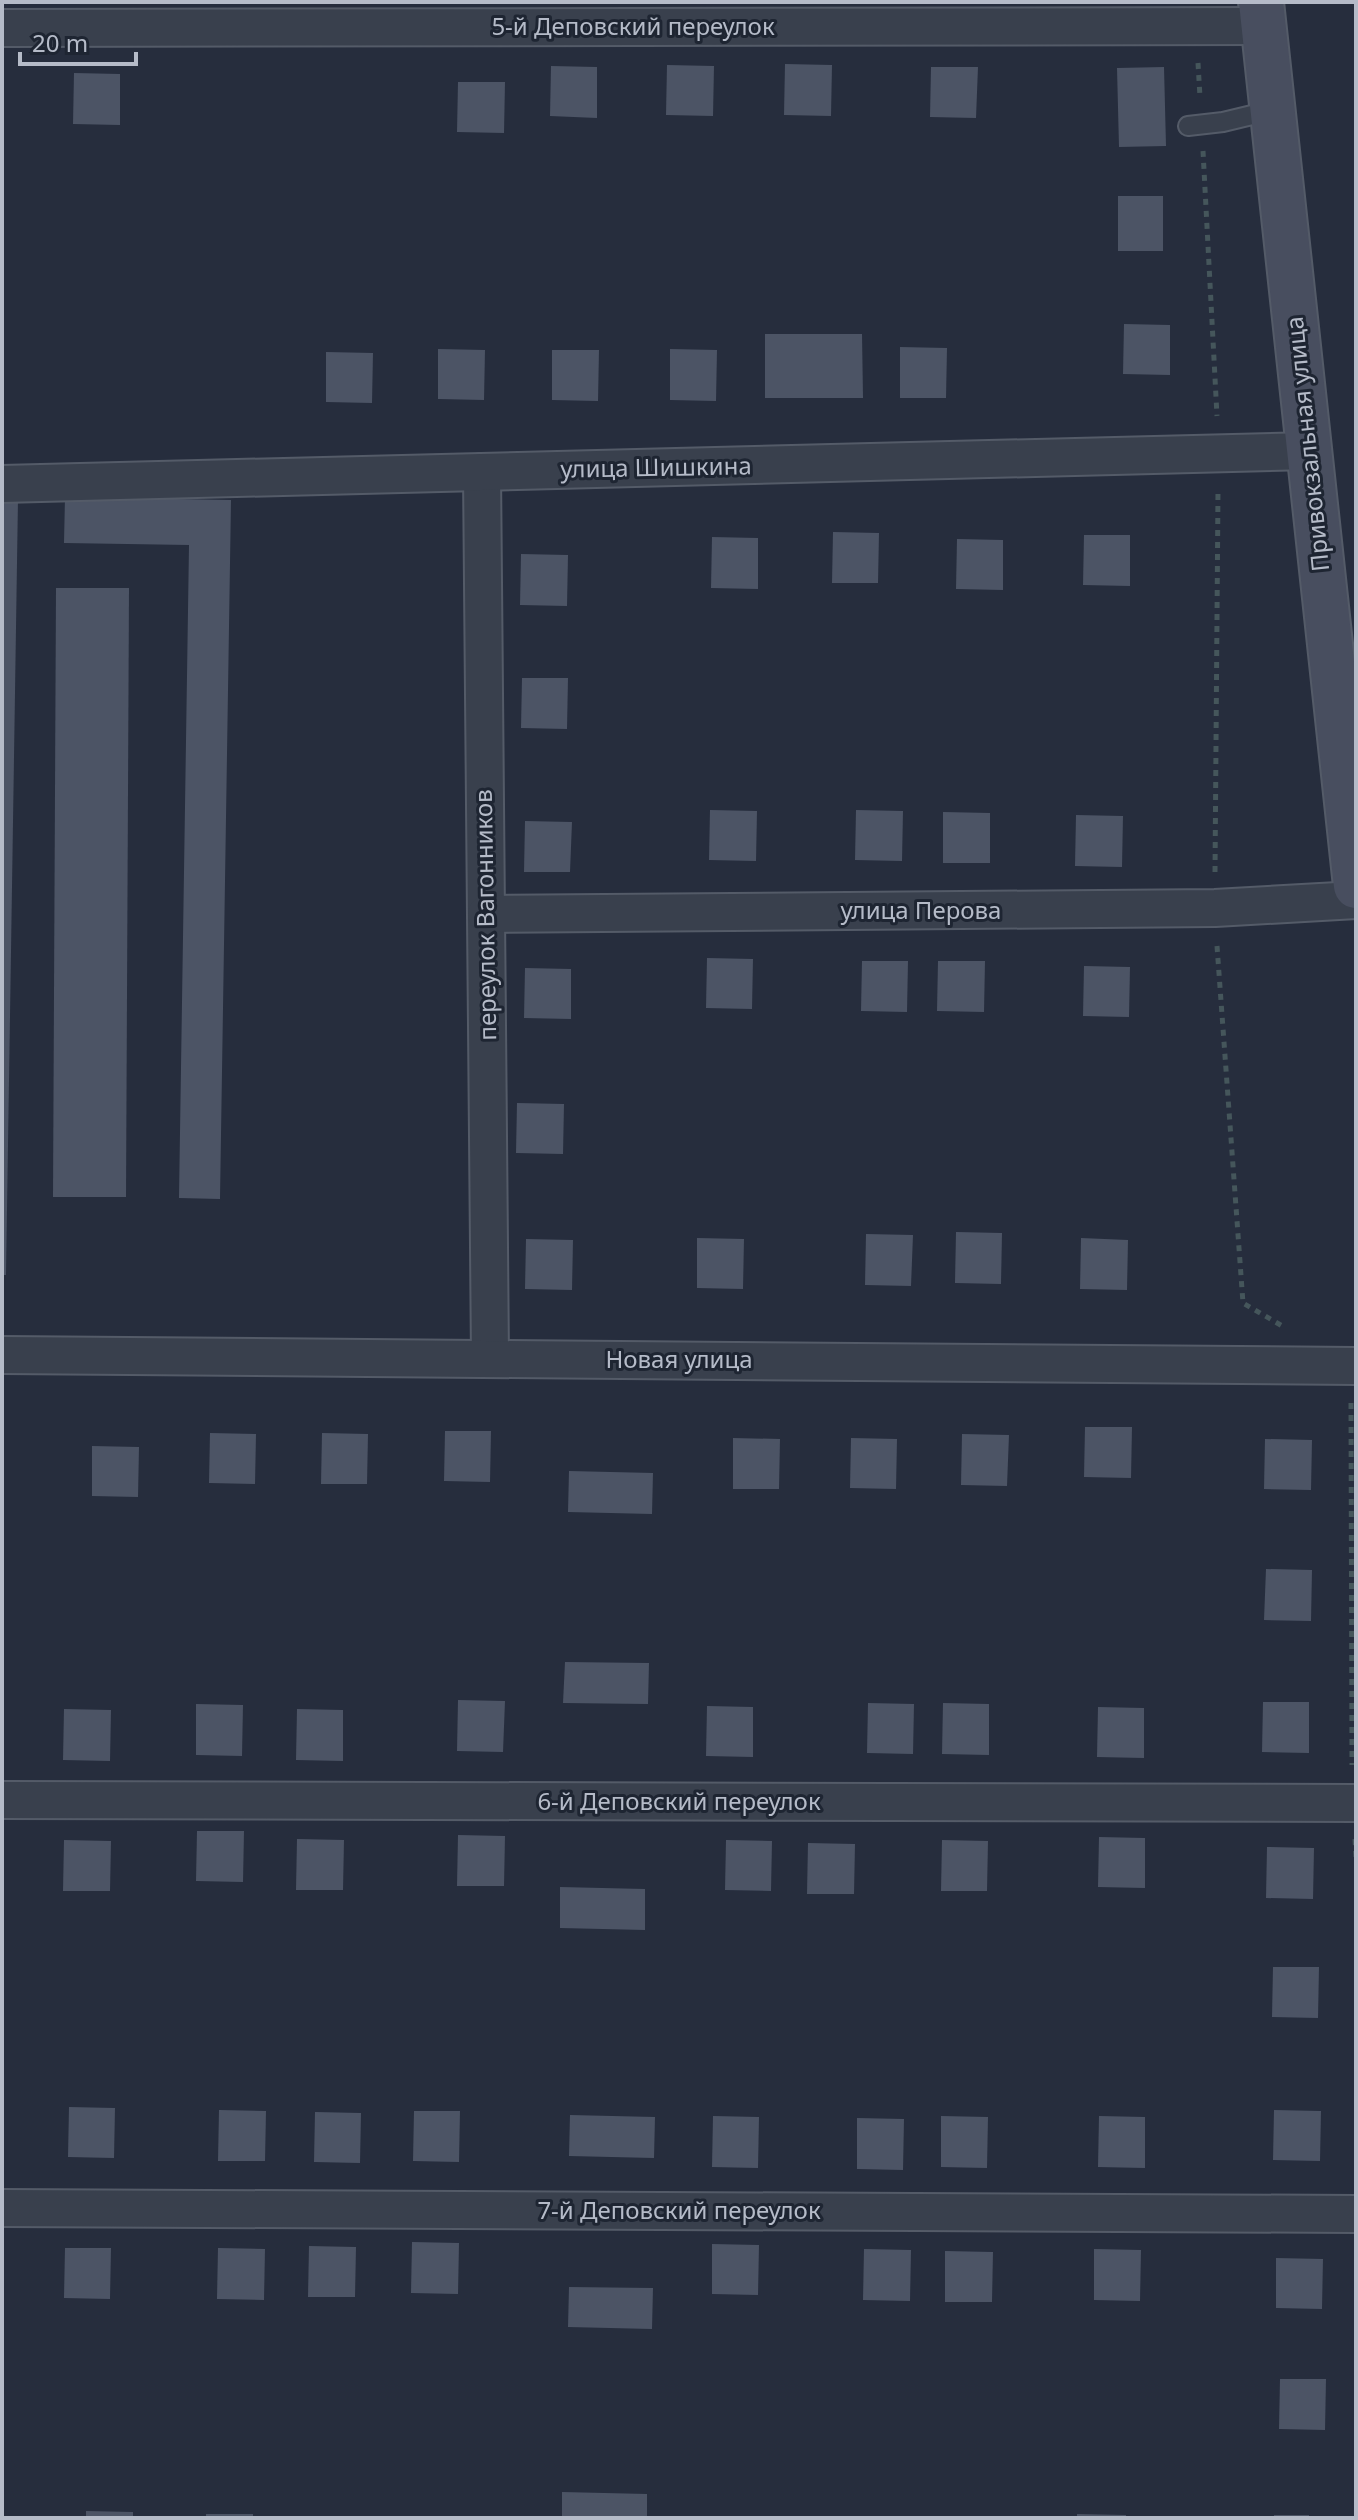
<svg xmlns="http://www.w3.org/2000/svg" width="1358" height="2520" viewBox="0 0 1358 2520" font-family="'Noto Sans',sans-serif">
<rect width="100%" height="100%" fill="#262d3d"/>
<g fill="#4c5465">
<path d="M785,64l47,1 -1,51 -47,-1z"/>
<path d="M667,65l47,1 -1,50 -47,-1z"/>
<path d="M551,66l46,1v51l-47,-2z"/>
<path d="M931,67h47l-2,51 -46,-1z"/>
<path d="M1164,67l2,79 -47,1 -2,-79z"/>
<path d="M74,73l46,1v51l-47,-1z"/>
<path d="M458,82h47l-1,51 -47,-1z"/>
<rect x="1118" y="196" width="45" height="55"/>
<path d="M1124,324l46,1v50l-47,-1z"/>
<path d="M765,334h97l1,64h-98z"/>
<path d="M900,347l47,1 -1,50h-46z"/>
<path d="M438,349l47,1 -1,50 -46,-1z"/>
<path d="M670,349l47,1 -1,51 -46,-1z"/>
<path d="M552,350h47l-1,51 -46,-1z"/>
<path d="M326,352l47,1 -1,50 -46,-1z"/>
<path d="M65,497l166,3 -11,699 -41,-1 10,-653 -125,-2z"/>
<path d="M2,498h16l-12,777h-4z"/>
<path d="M833,532l46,1 -1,50h-46z"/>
<path d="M1084,535h46v51l-47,-1z"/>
<path d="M712,537l46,1v51l-47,-1z"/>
<path d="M957,539l46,1v50l-47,-1z"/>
<path d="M521,554l47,1 -1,51 -47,-1z"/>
<path d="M56,588h73l-3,609h-73z"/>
<path d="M522,678h46l-1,51 -46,-1z"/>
<path d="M710,810l47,1 -1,50 -47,-1z"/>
<path d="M856,810l47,1 -1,50 -47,-1z"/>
<path d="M943,812l47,1v50h-47z"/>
<path d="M1076,815l47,1 -1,51 -47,-1z"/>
<path d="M525,821l47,1 -2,50h-46z"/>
<path d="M707,958l46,1 -1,50 -46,-1z"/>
<path d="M862,961h46l-1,51 -46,-1z"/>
<path d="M938,961h47l-1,51 -47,-1z"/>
<path d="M1084,966l46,1 -1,50 -46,-1z"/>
<path d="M525,968l46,1v50l-47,-1z"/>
<path d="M517,1103l47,1 -1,50 -47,-1z"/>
<path d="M956,1232l46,1 -1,51 -46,-1z"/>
<path d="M866,1234l47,1 -2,51 -46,-1z"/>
<path d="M697,1238l47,1 -1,50 -46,-1z"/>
<path d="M1081,1238l47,2 -1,50 -47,-1z"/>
<path d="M526,1239l47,1 -1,50 -47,-1z"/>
<path d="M1085,1427h47l-1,51 -47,-1z"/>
<path d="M445,1431h46l-1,51 -46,-1z"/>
<path d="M210,1433l46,1 -1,50 -46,-1z"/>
<path d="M322,1433l46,1 -1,50h-46z"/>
<path d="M962,1434l47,1 -2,51 -46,-1z"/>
<path d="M733,1438l47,1 -1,50h-46z"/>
<path d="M851,1438l46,1 -1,50 -46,-1z"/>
<path d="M1265,1439l47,1 -1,50 -47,-1z"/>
<path d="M92,1446l47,1 -1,50 -46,-1z"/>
<path d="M569,1471l84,2 -1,41 -84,-2z"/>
<path d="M1266,1569l46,1 -1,51 -47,-1z"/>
<path d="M565,1662l84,1 -1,41 -85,-1z"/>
<path d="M458,1700l47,1 -2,51 -46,-1z"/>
<path d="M1263,1702h46v51l-47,-1z"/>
<path d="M868,1703l46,1 -1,50 -46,-1z"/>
<path d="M943,1703l46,1v51l-47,-1z"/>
<path d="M196,1704l47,1 -1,51 -46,-1z"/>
<path d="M707,1706l46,1v50l-47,-1z"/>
<path d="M1098,1707l46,1v50l-47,-1z"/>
<path d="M64,1709l47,1 -1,51 -47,-1z"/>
<path d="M297,1709l46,1v51l-47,-1z"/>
<path d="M197,1831h47l-1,51 -47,-1z"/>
<path d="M458,1835l47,1 -1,50h-47z"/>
<path d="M1099,1837l46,1v50l-47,-1z"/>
<path d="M297,1839l47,1 -1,50h-47z"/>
<path d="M64,1840l47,1 -1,50h-47z"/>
<path d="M726,1840l46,1 -1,50 -46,-1z"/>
<path d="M942,1840l46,1 -1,50h-46z"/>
<path d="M808,1843l47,1 -1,50h-47z"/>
<path d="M1267,1847l47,1 -1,51 -47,-1z"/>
<path d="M560,1887l85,2v41l-85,-2z"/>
<path d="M1273,1967h46l-1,51 -46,-1z"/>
<path d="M69,2107l46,1 -1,50 -46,-1z"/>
<path d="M219,2110l47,1 -1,50h-47z"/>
<path d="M1274,2110l47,1 -1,50 -47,-1z"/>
<path d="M414,2111h46l-1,51 -46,-1z"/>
<path d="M315,2112l46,1 -1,50 -46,-1z"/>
<path d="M570,2115l85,2 -1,41 -85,-2z"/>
<path d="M713,2116l46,1 -1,51 -46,-1z"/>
<path d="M941,2116l47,1 -1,51 -46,-1z"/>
<path d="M1099,2116l46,1v51l-47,-1z"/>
<path d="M857,2118l47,1 -1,51 -46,-1z"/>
<path d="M412,2242l47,1 -1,51 -47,-1z"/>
<path d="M712,2244l47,1 -1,50 -46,-1z"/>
<path d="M309,2246l47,1 -1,50h-47z"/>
<path d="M65,2248h46l-1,51 -46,-1z"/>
<path d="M218,2248l47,1 -1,51 -47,-1z"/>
<path d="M864,2249l47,1 -1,51 -47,-1z"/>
<path d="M1094,2249l47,1 -1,51 -46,-1z"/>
<path d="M945,2251l48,1 -1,50h-47z"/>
<path d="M1276,2258l47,1 -1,50 -46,-1z"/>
<path d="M569,2287l84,1 -1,41 -84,-2z"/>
<path d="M1280,2379h46l-1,51 -46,-1z"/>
<path d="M562,2492l85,2v24h-85z"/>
<path d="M86,2511l47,1v6h-47z"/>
<rect x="206" y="2514" width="47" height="4"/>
<path d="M1077,2514l49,1v3h-49z"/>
<rect x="1274" y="2515" width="35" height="3"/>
</g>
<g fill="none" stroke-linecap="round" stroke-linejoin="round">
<defs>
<path id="lane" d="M1188,126l35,-4 50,-12"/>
<g id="street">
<path d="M2,28l1261,-2"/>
<path d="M482,472l8,886"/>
<path d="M2,484l1307,-33"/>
<path d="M486,914l729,-6 141,-8"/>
<path d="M2,1355l1354,11"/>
<path d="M2,1800l1354,3"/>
<path d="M2,2208l1354,6"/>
</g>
<path id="secondary" d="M1261,2l95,884"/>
</defs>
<use href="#lane" stroke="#545b68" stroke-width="22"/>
<use href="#street" stroke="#545b68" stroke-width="40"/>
<use href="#secondary" stroke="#545b68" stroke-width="48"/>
<g stroke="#45565b" stroke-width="5" stroke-dasharray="6 6" stroke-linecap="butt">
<path d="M1198,63l2,34"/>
<path d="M1203,151l14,265"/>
<path d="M1215,872l3,-382"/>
<path d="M1217,946l26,357 41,24"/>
<path d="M1351,1403l1,362"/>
<path d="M1355,1839l1,18"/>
</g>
<use href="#lane" stroke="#39404d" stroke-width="18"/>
<use href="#street" stroke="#39404d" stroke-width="36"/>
<use href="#secondary" stroke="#484e5f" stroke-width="44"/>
</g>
<g text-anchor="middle" stroke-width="6" stroke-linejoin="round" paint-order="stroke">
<g font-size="24" fill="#b5bbc8" stroke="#1e2532">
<text x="633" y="35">5-й Деповский переулок</text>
<text transform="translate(1308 444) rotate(-96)" y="8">Привокзальная улица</text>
<text transform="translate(656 468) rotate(-1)" y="8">улица Шишкина</text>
<text x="921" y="919">улица Перова</text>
<text transform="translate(486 915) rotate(-91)" y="8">переулок Вагонников</text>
<text x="679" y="1368">Новая улица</text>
<text x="679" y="1810">6-й Деповский переулок</text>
<text x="679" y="2219">7-й Деповский переулок</text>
</g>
</g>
<rect width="1358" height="2520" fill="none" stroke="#b5bbc8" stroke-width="8"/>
<path d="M20 52v12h116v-12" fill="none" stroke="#b5bbc8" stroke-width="4"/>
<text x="32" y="52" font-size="24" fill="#b5bbc8" stroke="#1e2532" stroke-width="6" paint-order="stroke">20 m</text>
</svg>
